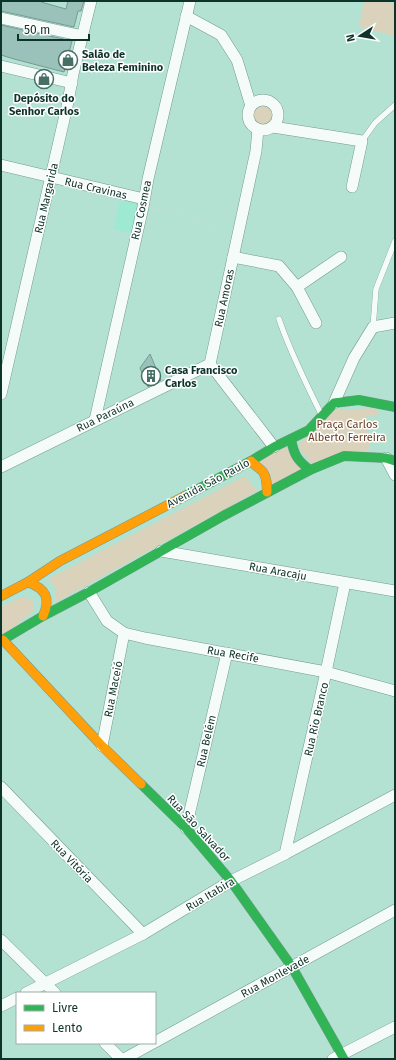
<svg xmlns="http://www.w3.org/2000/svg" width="396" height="1060" viewBox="0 0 396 1060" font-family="'Fira Sans',sans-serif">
<rect width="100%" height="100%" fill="#b3e2d3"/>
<path fill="#9ee9d2" d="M119,200l22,4 -7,30 -20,-5z"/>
<g fill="#dad2ba">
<path d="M364,1h18l13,3v32l-36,-9z"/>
<circle cx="263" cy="116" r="10"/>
<path d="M368,408l9,2 1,5 -5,2 -7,-2 3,19v16l-56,15 -15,-18 3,-5 34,-32 6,-1 10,1z"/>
<path d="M286,447l16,23 -30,17 -14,-26z"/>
<path d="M245,476l12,15 -201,111 -1,-15 -7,-8z"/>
<path d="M21,597l12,3 1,10 -15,13 -18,13v-29z"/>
</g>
<g fill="#9ac2ba" stroke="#769a93">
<path d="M1,1h41l-1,1 25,7 2,-8h16l-3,10h-3l-4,16 -73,-16z"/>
<path d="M1,25l71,16 -8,31 -50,-13 -13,-4z"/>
<path d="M150,354l11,26 -13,7 -8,-19z"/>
</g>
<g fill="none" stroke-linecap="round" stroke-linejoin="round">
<defs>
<g id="lane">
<path d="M362,141l13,-18 20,-18"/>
<path d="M279,319c11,33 27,64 42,95"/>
<path d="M373,327l3,-38 19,-48"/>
</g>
<g id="street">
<path d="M186,16l35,19 16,25 14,46"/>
<path d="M1,18l82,18"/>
<path d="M1,66l71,17"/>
<circle cx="263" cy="115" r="15"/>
<path d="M273,127l89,14 -10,46"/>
<path d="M258,129l-2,22 -46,213 64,83"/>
<path d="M1,165l143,34"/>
<path d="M233,257l46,9 18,21 19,36"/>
<path d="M297,287l44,-30"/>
<path d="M1,394l67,-292 5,-28 18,-73"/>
<path d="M334,403l20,-45 19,-31 22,-4"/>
<path d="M95,420l48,-213 5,-28 42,-178"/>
<path d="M386,458l9,17"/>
<path d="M1,467l209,-103"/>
<path d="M161,551l234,40"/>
<path d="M89,592l18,29 17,12 21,5 181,34 69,19"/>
<path d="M102,746l22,-113"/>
<path d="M1,787l142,147"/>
<path d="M186,828l41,-175"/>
<path d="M285,854l41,-182 19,-89"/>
<path d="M1,940l54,53"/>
<path d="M26,993l117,-59 88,-53 54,-27 110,-59"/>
<path d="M1,1006l16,-8"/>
<path d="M155,1042l240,-132"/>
<path d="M105,1043l16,16"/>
<path d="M124,1059l29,-16"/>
<path d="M333,1059l62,-32"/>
</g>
<g id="fast">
<path d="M291,439c3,16 6,21 19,31"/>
<path d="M185,496l66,-35 23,-14 35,-17 25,-27 25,-3 36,7"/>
<path d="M1,641l42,-25 46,-24 134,-76 87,-46 34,-14 42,2 9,3"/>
<path d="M141,784l45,44 45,53 61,86 52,92"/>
</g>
<g id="slow">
<path d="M251,461c3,4 10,8 12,11 4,6 4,13 4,20"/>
<path d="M28,582c18,7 23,16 15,34"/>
<path d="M1,596l27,-14 32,-21 125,-65"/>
<path d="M3,640l99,106 39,38"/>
</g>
</defs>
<use href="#lane" stroke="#749a8f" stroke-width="6"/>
<use href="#street" stroke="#749a8f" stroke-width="12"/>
<use href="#fast" stroke="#749a8f" stroke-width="10"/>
<use href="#slow" stroke="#749a8f" stroke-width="10"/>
<path stroke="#cadad5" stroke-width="1.5" stroke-dasharray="2 3" stroke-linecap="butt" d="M152,209l32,5 44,20"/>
<use href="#lane" stroke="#f4fbf8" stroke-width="5.5"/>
<use href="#street" stroke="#f4fbf8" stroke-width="11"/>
<use href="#fast" stroke="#30b455" stroke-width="9"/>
<use href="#slow" stroke="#ff9f0a" stroke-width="9"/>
</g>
<defs>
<symbol id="shop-ring" viewBox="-11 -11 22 22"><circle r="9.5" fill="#fff" stroke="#477065" stroke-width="1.5"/><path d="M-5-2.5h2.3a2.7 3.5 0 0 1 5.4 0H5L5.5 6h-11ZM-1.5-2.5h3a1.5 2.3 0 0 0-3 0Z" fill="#477065"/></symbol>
<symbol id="building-ring" viewBox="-11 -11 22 22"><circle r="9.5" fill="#fff" stroke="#477065" stroke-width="1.5"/><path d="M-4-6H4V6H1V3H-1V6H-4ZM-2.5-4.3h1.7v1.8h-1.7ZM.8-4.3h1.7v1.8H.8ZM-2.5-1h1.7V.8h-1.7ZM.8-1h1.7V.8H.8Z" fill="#477065"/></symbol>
</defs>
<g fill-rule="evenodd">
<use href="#shop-ring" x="57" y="49" width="22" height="22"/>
<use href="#shop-ring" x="33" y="68" width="22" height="22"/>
<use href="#building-ring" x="140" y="365" width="22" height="22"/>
</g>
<g text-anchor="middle" stroke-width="3" stroke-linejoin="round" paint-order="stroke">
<g font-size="11" font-weight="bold" fill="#0d332a" stroke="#fff" text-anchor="start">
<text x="82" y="58">Salão de<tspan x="82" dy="13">Beleza Feminino</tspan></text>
<text x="44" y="102" text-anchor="middle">Depósito do<tspan x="44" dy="13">Senhor Carlos</tspan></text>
<text x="165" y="374">Casa Francisco<tspan x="165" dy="13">Carlos</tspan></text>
</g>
<g font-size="11" fill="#0d332a" stroke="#fff">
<text transform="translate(96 188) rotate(13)" y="4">Rua Cravinas</text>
<text transform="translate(46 198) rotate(-77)" y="4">Rua Margarida</text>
<text transform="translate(141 210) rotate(-78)" y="4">Rua Cosmea</text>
<text transform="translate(224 298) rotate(-78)" y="4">Rua Amoras</text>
<text transform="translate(105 415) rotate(-26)" y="4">Rua Paraúna</text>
<text transform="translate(208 483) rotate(-28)" y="4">Avenida São Paulo</text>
<text transform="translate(278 571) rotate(10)" y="4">Rua Aracaju</text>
<text transform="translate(233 654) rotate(10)" y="4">Rua Recife</text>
<text transform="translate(113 689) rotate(-79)" y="4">Rua Maceió</text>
<text transform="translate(316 719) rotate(-77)" y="4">Rua Rio Branco</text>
<text transform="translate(206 741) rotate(-77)" y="4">Rua Belém</text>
<text transform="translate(199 828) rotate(47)" y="4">Rua São Salvador</text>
<text transform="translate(72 861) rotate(46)" y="4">Rua Vitória</text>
<text transform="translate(210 894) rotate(-31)" y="4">Rua Itabira</text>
<text transform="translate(275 976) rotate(-29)" y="4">Rua Monlevade</text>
</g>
<g font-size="11" fill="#693c1d" stroke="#fff">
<text x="347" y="428">Praça Carlos<tspan x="347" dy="13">Alberto Ferreira</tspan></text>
</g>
</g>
<rect width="396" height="1060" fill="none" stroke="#0d332a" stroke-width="4"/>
<rect x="16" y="992" width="140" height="52" fill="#ffffff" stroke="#9eadaa"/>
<rect x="24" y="1005" width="20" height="6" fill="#30b455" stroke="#9eadaa"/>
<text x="52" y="1012" font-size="12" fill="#0d332a">Livre</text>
<rect x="24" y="1025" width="20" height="6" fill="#ff9f0a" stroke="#9eadaa"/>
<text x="52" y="1032" font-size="12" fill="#0d332a">Lento</text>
<g transform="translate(360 36) rotate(258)" stroke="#ffffff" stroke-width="3" paint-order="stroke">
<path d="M0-3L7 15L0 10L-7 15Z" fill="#0d332a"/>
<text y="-6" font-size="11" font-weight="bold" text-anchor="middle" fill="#0d332a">N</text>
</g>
<path d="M18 34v6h71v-6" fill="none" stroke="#0d332a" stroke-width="2"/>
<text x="24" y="34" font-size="12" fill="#0d332a" stroke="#ffffff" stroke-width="3" paint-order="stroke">50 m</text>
</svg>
